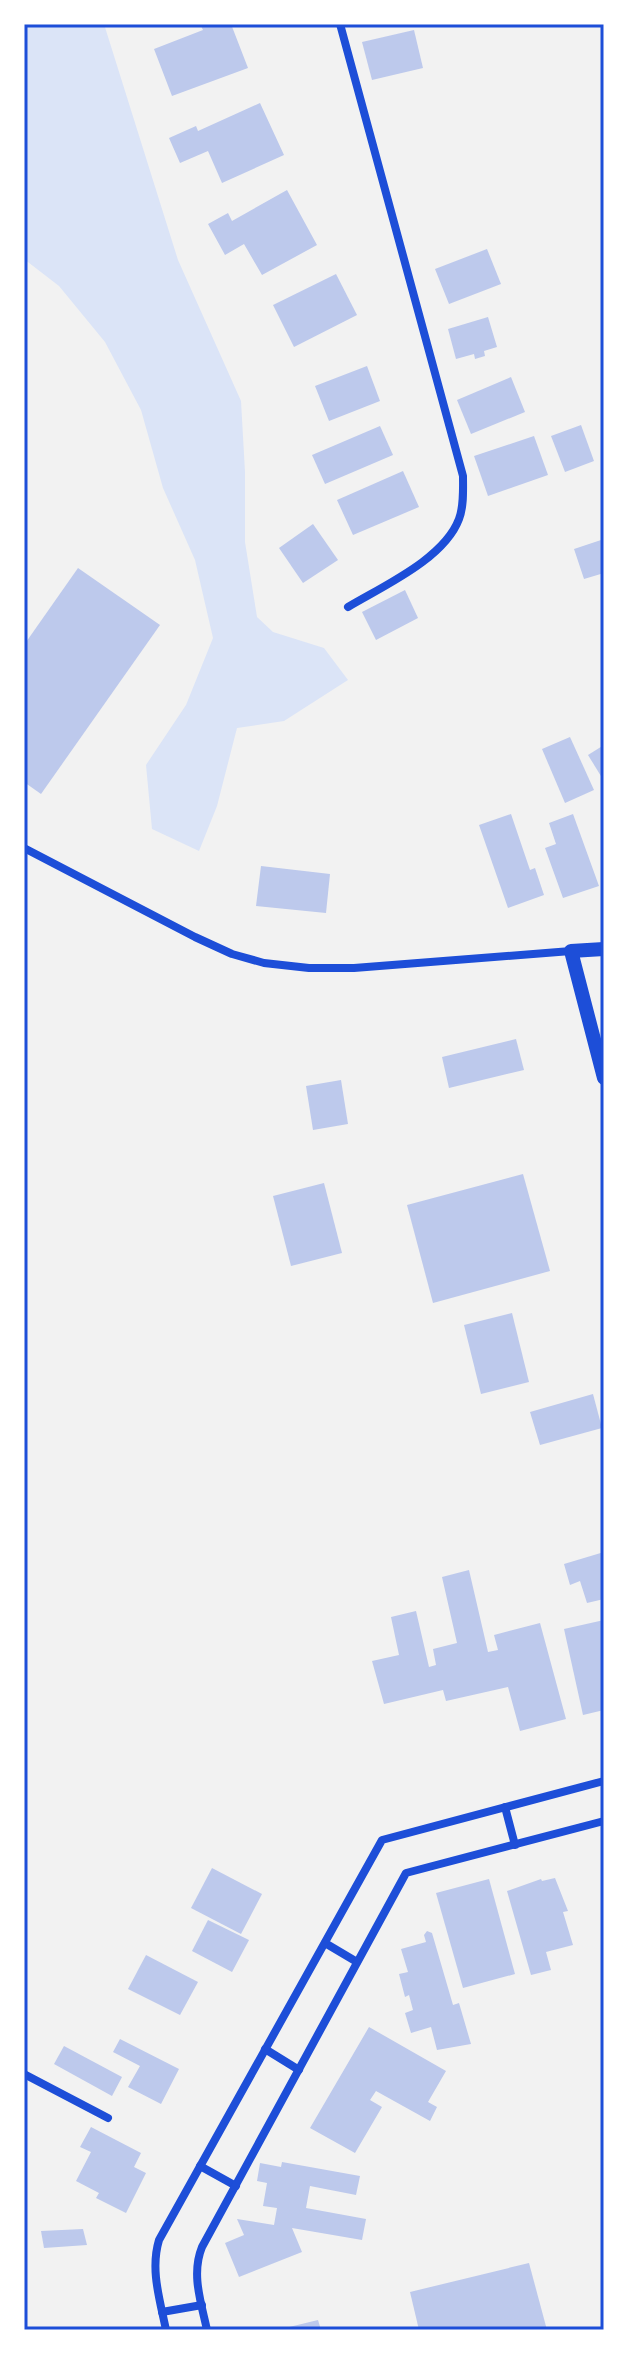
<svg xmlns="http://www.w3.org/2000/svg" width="628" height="2354" viewBox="0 0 628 2354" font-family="Roboto,sans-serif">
<rect width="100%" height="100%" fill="#f2f2f2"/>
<path fill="#dbe4f7" d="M24,24h80l74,236 63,141 4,71v70l12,75 16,15 51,16 24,32 -64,41 -47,7 -20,78 -18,45 -47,-22 -6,-64 40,-60 27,-67 -18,-78 -32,-72 -22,-78 -36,-68 -46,-56 -35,-27z"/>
<g fill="#bdc9ec">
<path d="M200,24h31l17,44 -76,28 -18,-47 49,-19z"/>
<path d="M414,30l9,38 -51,12 -10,-38z"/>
<path d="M260,103l24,52 -62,28 -14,-32 -28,12 -11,-25 27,-12 2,5z"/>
<path d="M287,190l30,55 -55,30 -18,-31 -19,11 -17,-31 20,-11 4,8z"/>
<path d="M487,249l14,35 -52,20 -14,-35z"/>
<path d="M336,274l21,41 -63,32 -21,-42z"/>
<path d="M488,317l9,30 -13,4 1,5 -10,3 -1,-5 -18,5 -8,-30z"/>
<path d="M367,366l13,35 -51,20 -14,-35z"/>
<path d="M511,377l14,35 -54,22 -14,-34z"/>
<path d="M581,425l13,36 -29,11 -14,-36z"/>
<path d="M380,426l13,29 -68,29 -13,-29z"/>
<path d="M534,436l14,39 -60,21 -14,-40z"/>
<path d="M403,471l16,36 -66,28 -16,-35z"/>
<path d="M313,524l25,36 -35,23 -24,-35z"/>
<path d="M604,539v34l-20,6 -10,-30z"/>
<path d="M78,568l82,57 -119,169 -17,-12v-137z"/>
<path d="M405,590l13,28 -42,22 -14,-28z"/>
<path d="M570,737l24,53 -29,13 -23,-54z"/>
<path d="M604,745v36l-16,-26z"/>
<path d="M511,814l19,56 5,-2 9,27 -36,13 -29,-83z"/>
<path d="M573,814l26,72 -36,12 -18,-50 11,-4 -7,-21z"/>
<path d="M261,866l69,8 -4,39 -70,-7z"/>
<path d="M516,1039l8,31 -75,18 -7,-31z"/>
<path d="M341,1080l7,44 -35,6 -7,-44z"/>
<path d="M523,1174l27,97 -117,32 -26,-98z"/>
<path d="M324,1183l18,70 -51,13 -18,-70z"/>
<path d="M512,1313l17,69 -48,12 -17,-69z"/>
<path d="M593,1394l9,34 -62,17 -10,-33z"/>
<path d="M604,1552v47l-17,4 -7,-22 -10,4 -6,-21z"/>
<path d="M469,1570l19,82 10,-2 -4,-15 46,-12 26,96 -46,12 -12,-44 -62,14 -3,-11 -59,14 -12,-43 27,-6 -8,-38 25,-6 13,56 7,-2 -3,-16 24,-6 -15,-66z"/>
<path d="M604,1620v90l-21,5 -19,-86z"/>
<path d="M212,1868l50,26 -21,40 -50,-26z"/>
<path d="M555,1878l13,33 -5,1 10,33 -27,7 5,18 -20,5 -24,-84 34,-12 1,2z"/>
<path d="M489,1879l26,95 -52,14 -27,-95z"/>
<path d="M208,1920l41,20 -17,32 -40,-21z"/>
<path d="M427,1931l5,2 21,72 6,-2 12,41 -34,6 -6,-23 -20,6 -6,-20 8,-3 -4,-15 -4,2 -6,-23 9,-2 -7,-23 25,-7 -2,-7z"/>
<path d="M146,1955l52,27 -18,33 -52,-26z"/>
<path d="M369,2027l77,44 -18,31 9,5 -7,14 -54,-30 -6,9 12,7 -27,46 -45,-25z"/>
<path d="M120,2039l59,30 -18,35 -33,-17 12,-21 -27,-14z"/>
<path d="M64,2046l58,31 -10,19 -58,-32z"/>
<path d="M91,2127l50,26 -7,14 12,6 -20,40 -30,-15 3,-5 -23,-12 15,-29 -11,-5z"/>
<path d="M282,2162l78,14 -4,19 -46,-9 -4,22 60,11 -4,21 -70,-12 10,24 -63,25 -14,-34 19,-8 -7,-16 37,6 3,-17 -14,-2 4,-23 -10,-2 3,-18 21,4z"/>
<path d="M83,2229l4,16 -43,3 -3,-17z"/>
<path d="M529,2263l18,67h-128l-9,-38z"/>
<path d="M318,2320l3,10h-40v-1z"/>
</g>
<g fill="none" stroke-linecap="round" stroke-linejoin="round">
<g stroke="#1d4ed8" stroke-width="8">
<path d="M340,24l123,452c0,14 1,30 -4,43 -15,40 -76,67 -111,88"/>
<path d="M24,848l171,89 37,17 32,9 45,5h45l217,-17"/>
<path d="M505,1807l10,38"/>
<path d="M325,1943l32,19"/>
<path d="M265,2049l34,21"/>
<path d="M24,2074l84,44"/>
<path d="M200,2166l36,20"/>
<path d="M162,2312l40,-7"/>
<path d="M166,2330c-6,-30 -16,-60 -7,-90l223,-400 222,-59"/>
<path d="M207,2330c-6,-28 -16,-56 -5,-83l204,-374 198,-52"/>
</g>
<path stroke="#1d4ed8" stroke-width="14" d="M604,949l-33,2 33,127"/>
</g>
<rect width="628" height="2354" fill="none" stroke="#ffffff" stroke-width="52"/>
<rect x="26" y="26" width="576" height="2302" fill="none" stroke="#1d4ed8" stroke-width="3"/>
</svg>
